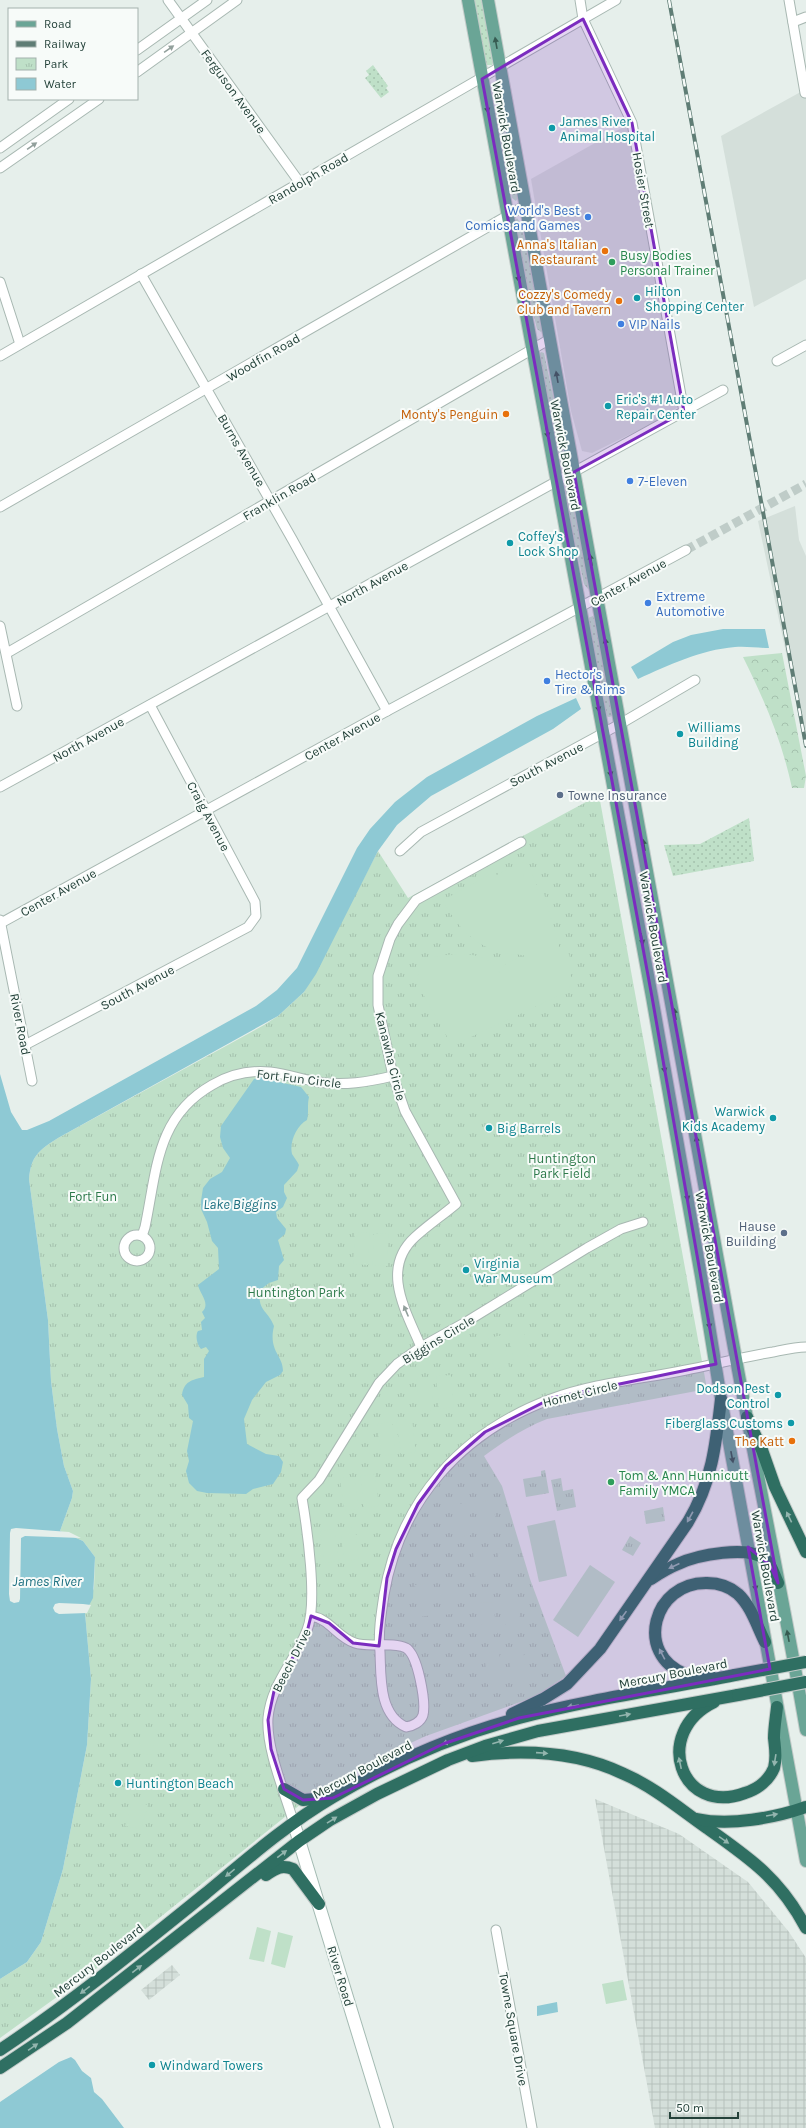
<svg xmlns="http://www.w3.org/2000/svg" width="806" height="2128" viewBox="0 0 806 2128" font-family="Karla,sans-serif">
<defs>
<pattern id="industrial-grid" width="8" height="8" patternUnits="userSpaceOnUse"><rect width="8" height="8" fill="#d4dfda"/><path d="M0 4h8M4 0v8" fill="none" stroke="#b6c1bc"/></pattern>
<pattern id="grass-dots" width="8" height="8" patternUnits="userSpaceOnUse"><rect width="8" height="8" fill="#bfe0c8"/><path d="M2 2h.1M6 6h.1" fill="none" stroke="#a4c1ad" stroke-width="1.8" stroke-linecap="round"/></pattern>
<pattern id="forest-crowns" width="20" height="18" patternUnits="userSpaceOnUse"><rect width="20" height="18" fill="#bfe0c8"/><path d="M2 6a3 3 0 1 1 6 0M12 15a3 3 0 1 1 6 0" fill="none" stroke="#a4c1ad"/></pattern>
<pattern id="park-tufts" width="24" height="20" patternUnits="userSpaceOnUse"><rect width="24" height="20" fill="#bfe0c8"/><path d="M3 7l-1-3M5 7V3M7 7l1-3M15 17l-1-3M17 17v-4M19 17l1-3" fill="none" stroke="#a4c1ad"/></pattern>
</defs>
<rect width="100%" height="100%" fill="#e6efeb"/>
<g fill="#d4dfda">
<path d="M806,89v190l-52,28 -33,-171z"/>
<path d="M627,125l51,277v5l-25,16 -61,30 -10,-2 -11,-40 -40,-232z"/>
<path d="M795,506l4,34 7,16v191l-48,-226z"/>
</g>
<g fill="url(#industrial-grid)">
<path d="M595,1799l84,35 69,48 41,50 17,26v170h-151z"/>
<path d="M172,1965l8,10 -31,25 -8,-10z"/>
</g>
<g fill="url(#grass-dots)">
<path d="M472,0h9l13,60 -2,5h-6l-2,-3z"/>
<path d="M373,65l15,21 -2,2 3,4 -8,6 -16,-20 4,-3 -3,-4z"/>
<path d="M497,109c8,7 19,72 22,87l-3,5 -4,-3c-5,-29 -13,-57 -17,-86z"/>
<path d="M517,218c9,9 23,94 26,112l-2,2 -4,-3 -19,-79 -4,-28z"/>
<path d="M541,352l3,1 23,108 -3,5 -5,-2 -20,-109z"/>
<path d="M568,486l3,2 19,99 -2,2 -4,-5 -19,-86 -2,-9z"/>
<path d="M593,616l4,9 16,87 -1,4 -3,1 -3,-1 -18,-89v-9z"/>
<path d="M749,818l5,43 -81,15 -9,-31 36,-1z"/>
</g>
<path fill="url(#forest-crowns)" d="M782,653l24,123 -2,12h-12c-10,-47 -28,-89 -49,-131z"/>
<g fill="url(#park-tufts)">
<path d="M599,795l108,594 -160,30c-23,9 -43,22 -63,37l18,30 28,93 36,97 -32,21 -108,39 -44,20 -66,36 -219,176 -97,70v-59l27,-17 14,-20 22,-73 24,-124 4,-66 -6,-66 9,-25 1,-31 -12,-16 -23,-10 12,-33 1,-7 -9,-25 -7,-37 -6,-48 -3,-61 -19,-141c2,-23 10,-29 29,-41l206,-113 14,-9 26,-24 74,-141 30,47z"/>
<path d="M545,1470l4,23 -23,4 -3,-18 18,-3v-5z"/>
<path d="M561,1478l2,13 10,-2 3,18 -19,4 -6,-31z"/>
<path d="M663,1507l2,14 -19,3 -2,-13z"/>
<path d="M630,1536l11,7 -8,13 -11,-6z"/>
</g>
<g fill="#bfe0c8">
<path d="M522,862l7,3 10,27 4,-2 16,57 7,-2 5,16v24l-4,7 -111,52 -6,-2 -33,-59 3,-23c27,-6 64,-14 80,13 4,-13 15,-13 26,-17 -7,-2 -15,-1 -22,-3 -29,-6 -48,-27 -61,-53l51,-28 3,3z"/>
<path d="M355,1232l15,1 -2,32 -15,-1z"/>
<path d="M374,1233l15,1 -2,32 -15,-1z"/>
<path d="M524,1331l5,32 -15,3 -5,-32z"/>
<path d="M503,1335l6,32 -15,2 -6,-31z"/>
<path d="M451,1375l3,32 -15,2 -3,-33z"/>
<path d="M431,1377l3,33 -15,1 -3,-32z"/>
<path d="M412,1419l4,33 -15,2 -5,-33z"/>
<path d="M392,1422l4,32 -15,2 -4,-32z"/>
<path d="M375,1474l4,32 -15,2 -4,-32z"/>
<path d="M355,1477l4,32 -15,2 -4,-33z"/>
<path d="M493,1500l4,32 -15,2 -4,-32z"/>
<path d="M469,1503l3,32 -15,2 -3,-33z"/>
<path d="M555,1520l12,56 -28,6 -12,-56z"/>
<path d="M355,1527l4,32 -15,2 -4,-33z"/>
<path d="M335,1529l4,32 -15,2 -4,-32z"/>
<path d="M512,1548l4,32 -15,2 -4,-33z"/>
<path d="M488,1551l3,32 -15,2 -3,-33z"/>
<path d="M590,1565l25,17 -37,55 -25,-17z"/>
<path d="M455,1581l3,32 -15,2 -3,-33z"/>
<path d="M430,1583l4,32 -15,2 -4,-32z"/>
<path d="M518,1599l3,32 -15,2 -3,-33z"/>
<path d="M493,1602l4,32 -15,1 -3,-32z"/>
<path d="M523,1648l4,33 -15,1 -4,-32z"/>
<path d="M499,1651l4,33 -15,1 -4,-32z"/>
<path d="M141,1728l16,2 -5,25 -14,-2z"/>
<path d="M132,1801l16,4 -7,24 -16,-3z"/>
<path d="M257,1927l14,4 -7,31 -15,-3z"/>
<path d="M278,1932l15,4 -8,32 -14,-4z"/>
<path d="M623,1980l4,20 -21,4 -4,-20z"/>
</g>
<g fill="#8ec9d4">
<path d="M723,629h42l4,19c-11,0 -23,-2 -34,-1 -35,3 -66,18 -97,32l-7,-12 42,-25 18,-7z"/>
<path d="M576,698l5,11 -28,20 -122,67 -34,29 -19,26 -62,123 -12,18 -26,24 -220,122c-19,12 -27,18 -29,41l19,141 3,61 6,48 7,37 9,25 -1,7 -12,33 23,10 12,16 -2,41 -8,15 6,66 -4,66 -24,124 -22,73 -14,20 -27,17v-905l11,38 11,18h5l22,-9 207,-115 21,-16 20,-22 60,-120 13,-19 25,-27 32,-25 110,-61z"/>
<path d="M264,1076l5,1 1,3 31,7 8,10c-2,8 0,15 -2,23 -10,5 -18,22 -15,34 2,3 5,7 7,11l-2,6 -13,14v7l3,6 -4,9 -7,5 1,6 9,11 -1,5 -7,6 6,20 -5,6 -1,14 -9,3 -9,7c-3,21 8,20 14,36 -6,25 9,29 9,45l-3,4 -14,7 -14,18 -8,19 3,25 19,10 13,2 4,6 -2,10 -8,12 -20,5 -7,5 -39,-1 -10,-2 -8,-8 -3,-12 3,-10 -2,-10 6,-30 -4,-3 -1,-13 -6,-10c2,-14 10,-15 22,-18v-18l5,-8 -3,-4 -5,2c-4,-4 -6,-14 -3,-18l4,-1 -1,-8 4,-4 -3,-6c9,-8 -2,-18 -4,-27l21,-16 -1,-21 -6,-7 -5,-19 -6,-13v-8l2,-13 7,-9 12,-7 8,-14 -7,-10 -3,-11 1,-11 33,-47z"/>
<path d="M557,2002l1,10 -21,4v-10z"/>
<path d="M71,2057l4,3 7,11 9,7 3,14 8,7 22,29h-124v-26l59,-40z"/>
</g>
<g fill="#e6efeb">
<path d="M16,1528l53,4 12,6 -56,-2 -4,2 -1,61 -1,3 -5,1 -4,-2 -1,-7 1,-61 1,-4z"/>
<path d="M59,1603l24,1 8,1 -4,8 -28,1 -4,-2 -2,-4 2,-4z"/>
</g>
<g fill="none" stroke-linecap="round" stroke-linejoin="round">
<path stroke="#bfccc8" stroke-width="9" stroke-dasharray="9 4.5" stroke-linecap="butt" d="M686,550l120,-66"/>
<defs>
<g id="street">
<path d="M168,0l132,183"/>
<path d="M580,0l3,19 49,104 52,289"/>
<path d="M789,0l16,93"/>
<path d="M793,22l13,-5"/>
<path d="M137,50l70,-50"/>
<path d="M137,72l100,-72"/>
<path d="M0,148l69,-49"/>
<path d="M0,168l99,-69"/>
<path d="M141,274l151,265 95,172"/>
<path d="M0,282l20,62"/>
<path d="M0,356l616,-356"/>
<path d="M777,361l29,-16"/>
<path d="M0,507l526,-302"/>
<path d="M0,626l17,80"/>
<path d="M7,653l543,-314"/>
<path d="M0,787l723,-397"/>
<path d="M400,851l21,-19 199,-108 75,-44"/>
<path d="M0,920l32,161"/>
<path d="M1,923l386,-212 299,-161"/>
<path d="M25,1045l223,-118 8,-11 -1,-14 -105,-197"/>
<circle cx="137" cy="1248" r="13"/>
<path d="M142,1236l3,-9c12,-57 11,-110 67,-142 17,-10 38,-15 58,-13 16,2 32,7 48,10 26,4 50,0 75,-6"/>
<path d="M421,1347c-15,-36 -41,-78 -6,-110 13,-12 28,-22 41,-33l-51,-93 -12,-35 -15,-71v-29l12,-37 8,-15 18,-24 105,-58"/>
<path d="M311,1616c19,3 26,21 44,27 15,5 37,-2 51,5 12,7 20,54 17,67 -2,7 -10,11 -17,12 -27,-12 -25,-49 -26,-75 -2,-19 1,-38 4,-57 16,-95 78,-163 167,-196 43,-16 91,-20 135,-29 29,-6 58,-13 87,-18 10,-2 22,-5 33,-5"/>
<path d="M294,1824c-9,-31 -28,-75 -26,-106 3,-34 27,-57 39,-88 11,-27 0,-102 -5,-132l17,-18 60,-97 18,-19 24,-17 45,-25 121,-74 34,-19 22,-7"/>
<path d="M496,1930l36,198"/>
</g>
<path id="secondary" d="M294,1824l93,304"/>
<g id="primary">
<path d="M468,0l184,997 49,279 20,123 85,462"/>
<path d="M488,0c82,449 165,898 246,1348 23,127 50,254 72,382"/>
</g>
<g id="highway">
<path d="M747,1417l15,33 13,37 31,65"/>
<path d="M651,1579c9,-6 17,-11 27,-15 19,-9 70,-19 87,-5 7,6 9,16 13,24"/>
<path d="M710,1675c-8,0 -17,1 -25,-1 -51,-20 -32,-92 22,-91 11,0 23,4 31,11 13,12 19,32 27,48"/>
<path d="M714,1702c-62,30 -34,115 31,91 13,-4 24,-13 29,-25 3,-11 1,-20 0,-30 0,-10 2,-21 3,-31"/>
<path d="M512,1714l31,-15 24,-15 33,-35 88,-127c24,-40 28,-78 33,-123"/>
<path d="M472,1756c52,-7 104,-5 152,18 30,13 56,35 83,54 44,31 73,51 99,100"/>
<path d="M284,1789l19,11 24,-2"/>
<path d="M697,1819c32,7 78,-1 109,-12"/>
<path d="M266,1875c9,-6 15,-11 27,-6l26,35"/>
<path d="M0,2050c72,-48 138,-102 205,-156 41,-34 82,-70 128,-97 58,-34 122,-62 186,-79 70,-19 145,-29 216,-43"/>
<path d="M0,2068l67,-45 232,-182 31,-21 47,-26 71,-34 37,-14 53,-15 200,-36"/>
</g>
</defs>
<use href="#street" stroke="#a8b8b2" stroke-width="11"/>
<use href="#secondary" stroke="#a4bbb3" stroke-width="14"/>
<use href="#primary" stroke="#c2cac8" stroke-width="14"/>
<use href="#highway" stroke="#c2cac8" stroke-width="14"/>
<use href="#street" stroke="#fff" stroke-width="9"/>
<use href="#secondary" stroke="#fff" stroke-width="12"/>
<use href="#primary" stroke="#6aa596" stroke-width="12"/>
<use href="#highway" stroke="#2f6f62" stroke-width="12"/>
<defs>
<path id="rail" d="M669,0l137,746"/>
</defs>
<use href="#rail" stroke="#5f7d75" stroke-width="4"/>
<use href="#rail" stroke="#f7fbf9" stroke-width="2.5" stroke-dasharray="8" stroke-linecap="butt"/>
<defs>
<g id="highway-bridge">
<path d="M735,1675l71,-13"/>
<path d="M738,1695l68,-13"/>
</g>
</defs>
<use href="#highway-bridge" stroke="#c2cac8" stroke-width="14" stroke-linecap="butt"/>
<use href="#highway-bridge" stroke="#2f6f62" stroke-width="12"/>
</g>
<defs><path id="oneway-solid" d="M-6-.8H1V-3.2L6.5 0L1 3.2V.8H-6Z"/></defs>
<g fill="#365b51">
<use href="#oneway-solid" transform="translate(496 43) rotate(-100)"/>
<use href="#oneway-solid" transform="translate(487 107) rotate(80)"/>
<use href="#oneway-solid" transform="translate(518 276) rotate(80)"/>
<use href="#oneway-solid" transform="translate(557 377) rotate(-100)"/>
<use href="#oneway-solid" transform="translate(547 432) rotate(79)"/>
<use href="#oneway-solid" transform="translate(591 560) rotate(-101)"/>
<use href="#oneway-solid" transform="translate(606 644) rotate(-100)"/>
<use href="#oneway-solid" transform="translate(598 706) rotate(79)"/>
<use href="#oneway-solid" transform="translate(610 771) rotate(79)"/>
<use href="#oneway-solid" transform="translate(644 845) rotate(-100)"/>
<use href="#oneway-solid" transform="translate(642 939) rotate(80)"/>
<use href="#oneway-solid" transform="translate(675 1014) rotate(-100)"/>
<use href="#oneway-solid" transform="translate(664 1067) rotate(80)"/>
<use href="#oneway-solid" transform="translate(697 1142) rotate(-100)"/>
<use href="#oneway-solid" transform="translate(687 1195) rotate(80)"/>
<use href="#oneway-solid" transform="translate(709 1323) rotate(81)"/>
<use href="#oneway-solid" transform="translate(732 1457) rotate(79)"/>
<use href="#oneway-solid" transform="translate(755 1585) rotate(80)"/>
<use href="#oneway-solid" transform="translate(788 1636) rotate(-101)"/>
</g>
<g fill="#92a09c">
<use href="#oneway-solid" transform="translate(169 49) rotate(-35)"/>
<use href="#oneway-solid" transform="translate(32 146) rotate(-35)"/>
<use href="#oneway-solid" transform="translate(406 1311) rotate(-113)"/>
</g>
<g fill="#93b5ae">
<use href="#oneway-solid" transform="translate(690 1517) rotate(119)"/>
<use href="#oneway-solid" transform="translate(789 1517) rotate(-116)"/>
<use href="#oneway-solid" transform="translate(674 1566) rotate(155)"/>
<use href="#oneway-solid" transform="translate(623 1616) rotate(125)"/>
<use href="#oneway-solid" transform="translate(662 1654) rotate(-118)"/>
<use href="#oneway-solid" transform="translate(573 1706) rotate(170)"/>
<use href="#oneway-solid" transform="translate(625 1715) rotate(-10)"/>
<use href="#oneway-solid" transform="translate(448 1742) rotate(160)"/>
<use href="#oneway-solid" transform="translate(498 1742) rotate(-18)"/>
<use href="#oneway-solid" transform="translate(542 1753) rotate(4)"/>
<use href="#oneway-solid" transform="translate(775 1760) rotate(99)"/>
<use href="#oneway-solid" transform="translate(680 1763) rotate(-102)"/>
<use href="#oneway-solid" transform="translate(772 1815) rotate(-10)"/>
<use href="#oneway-solid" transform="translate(332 1820) rotate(-32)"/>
<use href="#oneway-solid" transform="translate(724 1840) rotate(35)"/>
<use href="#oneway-solid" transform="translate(282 1854) rotate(-37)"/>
<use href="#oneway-solid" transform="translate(230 1873) rotate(141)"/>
<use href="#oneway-solid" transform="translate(137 1969) rotate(-38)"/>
<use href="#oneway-solid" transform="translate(85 1990) rotate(143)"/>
<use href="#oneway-solid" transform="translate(33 2047) rotate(-35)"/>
</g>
<path fill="#7b2cbf" fill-opacity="0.2" stroke="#7b2cbf" stroke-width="3" stroke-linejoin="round" d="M583,19l49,104 52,289 -110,60 204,1111 -8,-18 -22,-18 22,122 -251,49 -76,26 -110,54 -30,2 -19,-11 -13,-40 -3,-29 6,-29 33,-59 4,-16 18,7 24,20 26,3 8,-68 9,-29 22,-45 28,-38 39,-34 67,-34 164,-34 -64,-367 -170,-918z"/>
<g fill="#0f9aa8" stroke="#f7fbf9" stroke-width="1.5">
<circle cx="552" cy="128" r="4"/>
<circle cx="637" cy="298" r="4"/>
<circle cx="608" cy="406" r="4"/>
<circle cx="510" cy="543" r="4"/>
<circle cx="680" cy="734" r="4"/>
<circle cx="773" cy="1118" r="4"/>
<circle cx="489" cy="1128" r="4"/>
<circle cx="466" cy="1270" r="4"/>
<circle cx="778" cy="1395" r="4"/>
<circle cx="791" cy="1423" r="4"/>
<circle cx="118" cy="1783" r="4"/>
<circle cx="152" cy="2065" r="4"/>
</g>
<g fill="#3f7fe0" stroke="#f7fbf9" stroke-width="1.5">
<circle cx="588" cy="217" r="4"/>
<circle cx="621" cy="324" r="4"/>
<circle cx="630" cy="481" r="4"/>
<circle cx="648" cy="603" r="4"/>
<circle cx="547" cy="681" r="4"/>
</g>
<g fill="#e8710a" stroke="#f7fbf9" stroke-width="1.5">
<circle cx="605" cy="251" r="4"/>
<circle cx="619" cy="301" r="4"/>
<circle cx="506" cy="414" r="4"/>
<circle cx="792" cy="1441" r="4"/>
</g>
<g fill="#2e9e5b" stroke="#f7fbf9" stroke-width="1.5">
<circle cx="612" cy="262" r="4"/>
<circle cx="611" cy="1482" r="4"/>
</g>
<g fill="#5c6f8a" stroke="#f7fbf9" stroke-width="1.5">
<circle cx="560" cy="795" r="4"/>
<circle cx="784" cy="1233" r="4"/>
</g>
<g text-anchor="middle" stroke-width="4" stroke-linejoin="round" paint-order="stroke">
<g font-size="13" fill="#24423a" stroke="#f7fbf9">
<text transform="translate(234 91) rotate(54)" y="5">Ferguson Avenue</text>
<text transform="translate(507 137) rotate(80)" y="5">Warwick Boulevard</text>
<text transform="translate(308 178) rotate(-30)" y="5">Randolph Road</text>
<text transform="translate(644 190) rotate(80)" y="5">Hosier Street</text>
<text transform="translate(263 357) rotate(-30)" y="5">Woodfin Road</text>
<text transform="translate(242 450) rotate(60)" y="5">Burns Avenue</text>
<text transform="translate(566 455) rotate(79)" y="5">Warwick Boulevard</text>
<text transform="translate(279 496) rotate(-30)" y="5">Franklin Road</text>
<text transform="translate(628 582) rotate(-29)" y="5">Center Avenue</text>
<text transform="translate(372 583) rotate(-29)" y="5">North Avenue</text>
<text transform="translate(342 736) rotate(-29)" y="5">Center Avenue</text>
<text transform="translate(88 739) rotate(-29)" y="5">North Avenue</text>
<text transform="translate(546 764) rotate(-28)" y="5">South Avenue</text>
<text transform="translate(209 816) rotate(62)" y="5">Craig Avenue</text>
<text transform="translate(58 892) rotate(-29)" y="5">Center Avenue</text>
<text transform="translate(654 927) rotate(80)" y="5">Warwick Boulevard</text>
<text transform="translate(137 987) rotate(-28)" y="5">South Avenue</text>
<text transform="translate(21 1024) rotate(79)" y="5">River Road</text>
<text transform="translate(391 1056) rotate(76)" y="5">Kanawha Circle</text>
<text transform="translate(299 1078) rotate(7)" y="5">Fort Fun Circle</text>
<text transform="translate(710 1247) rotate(80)" y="5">Warwick Boulevard</text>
<text transform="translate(438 1339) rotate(-31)" y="5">Biggins Circle</text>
<text transform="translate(580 1393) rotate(-14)" y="5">Hornet Circle</text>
<text transform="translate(766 1566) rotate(80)" y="5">Warwick Boulevard</text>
<text transform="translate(291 1660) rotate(-63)" y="5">Beech Drive</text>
<text transform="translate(673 1673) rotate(-11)" y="5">Mercury Boulevard</text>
<text transform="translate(362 1769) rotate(-28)" y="5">Mercury Boulevard</text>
<text transform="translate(98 1960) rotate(-38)" y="5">Mercury Boulevard</text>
<text transform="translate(341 1976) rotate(73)" y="5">River Road</text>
<text transform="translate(514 2029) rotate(80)" y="5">Towne Square Drive</text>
</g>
<g font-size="13" fill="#0d838f" stroke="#f7fbf9" text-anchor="start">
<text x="560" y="126">James River<tspan x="560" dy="15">Animal Hospital</tspan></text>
<text x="645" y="296">Hilton<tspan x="645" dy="15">Shopping Center</tspan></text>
<text x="616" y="404">Eric's #1 Auto<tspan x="616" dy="15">Repair Center</tspan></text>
<text x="518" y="541">Coffey's<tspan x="518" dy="15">Lock Shop</tspan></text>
<text x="688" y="732">Williams<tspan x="688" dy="15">Building</tspan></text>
<text x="765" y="1116" text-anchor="end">Warwick<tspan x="765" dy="15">Kids Academy</tspan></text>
<text x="497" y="1133">Big Barrels</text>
<text x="474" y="1268">Virginia<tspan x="474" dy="15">War Museum</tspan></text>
<text x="770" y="1393" text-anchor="end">Dodson Pest<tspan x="770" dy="15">Control</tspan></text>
<text x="783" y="1428" text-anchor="end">Fiberglass Customs</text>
<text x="126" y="1788">Huntington Beach</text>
<text x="160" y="2070">Windward Towers</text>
</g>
<g font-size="13" fill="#366cbe" stroke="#f7fbf9" text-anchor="start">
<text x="580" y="215" text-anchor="end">World's Best<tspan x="580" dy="15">Comics and Games</tspan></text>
<text x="629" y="329">VIP Nails</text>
<text x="638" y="486">7-Eleven</text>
<text x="656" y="601">Extreme<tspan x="656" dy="15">Automotive</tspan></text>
<text x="555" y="679">Hector's<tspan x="555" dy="15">Tire &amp; Rims</tspan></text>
</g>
<g font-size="13" fill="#c56008" stroke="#f7fbf9" text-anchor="end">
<text x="597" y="249">Anna's Italian<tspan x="597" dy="15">Restaurant</tspan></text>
<text x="611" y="299">Cozzy's Comedy<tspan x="611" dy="15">Club and Tavern</tspan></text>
<text x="498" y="419">Monty's Penguin</text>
<text x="784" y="1446">The Katt</text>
</g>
<g font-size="13" fill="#27864d" stroke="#f7fbf9" text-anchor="start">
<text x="620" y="260">Busy Bodies<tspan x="620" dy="15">Personal Trainer</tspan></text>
<text x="619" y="1480">Tom &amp; Ann Hunnicutt<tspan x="619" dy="15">Family YMCA</tspan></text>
</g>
<g font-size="13" fill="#4e5e75" stroke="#f7fbf9" text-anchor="start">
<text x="568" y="800">Towne Insurance</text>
<text x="776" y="1231" text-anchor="end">Hause<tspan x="776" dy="15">Building</tspan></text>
</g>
<g font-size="13" fill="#2d7a4b" stroke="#f7fbf9">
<text x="562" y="1163">Huntington<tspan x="562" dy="15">Park Field</tspan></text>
<text x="93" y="1201">Fort Fun</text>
<text x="296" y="1297">Huntington Park</text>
</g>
<g font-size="14" font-style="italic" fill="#1c6f80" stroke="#f7fbf9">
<text x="240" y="1209">Lake Biggins</text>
<text x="47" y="1586">James River</text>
</g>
</g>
<rect x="8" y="8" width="130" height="92" fill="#f7fbf9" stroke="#a3b1ad"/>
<rect x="16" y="21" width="20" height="6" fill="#6aa596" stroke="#a3b1ad"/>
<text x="44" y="28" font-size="12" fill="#24423a">Road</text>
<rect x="16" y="41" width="20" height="6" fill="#5f7d75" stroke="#a3b1ad"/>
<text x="44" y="48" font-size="12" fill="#24423a">Railway</text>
<rect x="16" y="58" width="20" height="12" fill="url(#park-tufts)" stroke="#a3b1ad"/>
<text x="44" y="68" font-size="12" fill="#24423a">Park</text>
<rect x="16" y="78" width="20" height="12" fill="#8ec9d4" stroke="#a3b1ad"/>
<text x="44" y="88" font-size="12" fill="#24423a">Water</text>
<path d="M670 2112v6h68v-6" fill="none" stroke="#24423a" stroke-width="2"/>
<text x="676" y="2112" font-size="12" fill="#24423a" stroke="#f7fbf9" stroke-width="3" paint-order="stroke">50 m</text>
</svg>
